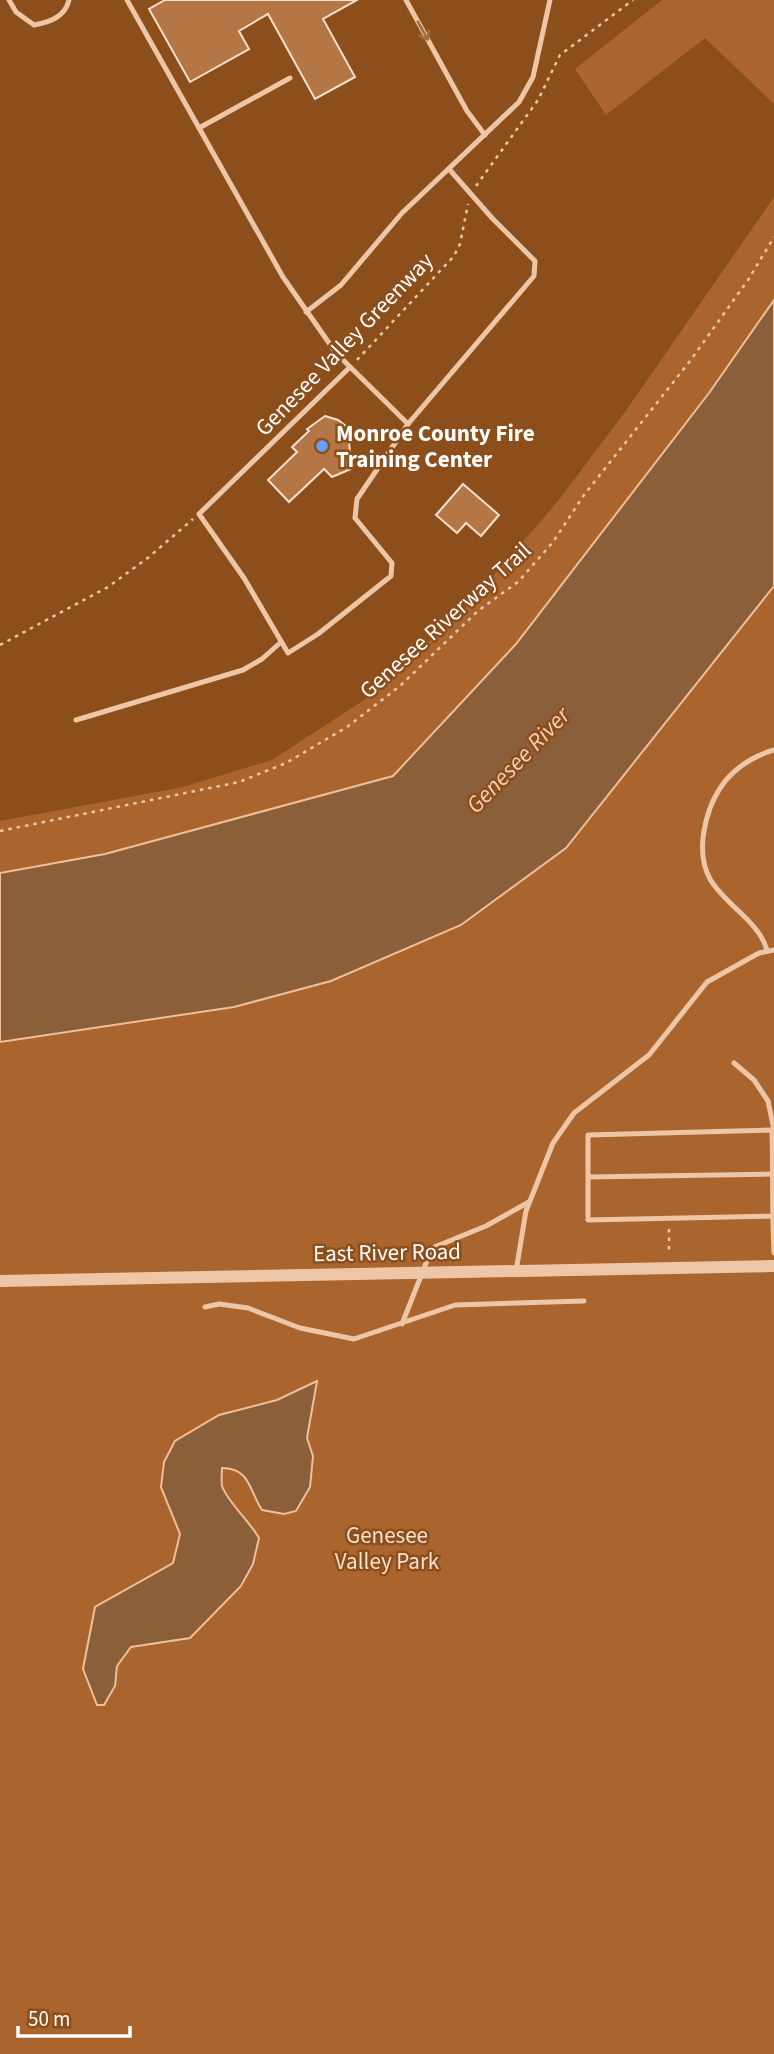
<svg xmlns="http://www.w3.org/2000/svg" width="774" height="2054" viewBox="0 0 774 2054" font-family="'Source Sans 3',sans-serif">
<rect width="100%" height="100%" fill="#8c4e1b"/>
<g fill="#aa652e">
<path d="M662,0h112v104l-69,-66 -99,77 -31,-46z"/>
<path d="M774,197v103l-65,93 -193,251 -123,132 -288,78 -105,19v-52l183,-34 89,-27 92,-60 103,-94 91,-105 67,-89z"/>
<path d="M774,586v1468h-774v-1012l234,-35 97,-26 130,-56 105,-77z"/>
</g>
<g fill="#8b5f39" stroke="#efbe9a" stroke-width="2">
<path d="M774,300v286l-208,262 -105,77 -130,56 -97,26 -234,35v-169l105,-19 288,-78 123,-132 193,-251z"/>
<path d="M317,1381l-10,57 6,18 -3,31 -14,24 -12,3 -22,-4c-13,-20 -12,-42 -40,-42 0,5 -1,13 0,18 5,15 28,36 37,52l-6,26 -12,22 -51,52 -59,9 -14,19 -2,20 -11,19h-7l-14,-36 12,-62 78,-44 7,-29 -19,-47 3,-25 11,-21 44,-26 58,-15z"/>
</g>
<g fill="#b47644" stroke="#f9e0cd" stroke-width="2">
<path d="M165,0h192l-34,19 32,58 -40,22 -47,-85 -29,17 10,18 -59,33 -41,-73z"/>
<path d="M325,416l13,4 12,9 -4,4 3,6 1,15 -4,10 5,5 -19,8 -8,-8 -35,33 -21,-22 29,-28 -5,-5 17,-16 -2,-2z"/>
<path d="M463,484l36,31 -18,21 -15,-13 -9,10 -21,-18z"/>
</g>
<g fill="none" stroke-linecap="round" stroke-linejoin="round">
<g stroke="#edc6a7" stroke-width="2.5" stroke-dasharray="3.5 5" stroke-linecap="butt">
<path d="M476,186l62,-86 22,-45 73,-55"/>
<path d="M357,360l97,-104 6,-12 8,-40"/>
<path d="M0,645l108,-58 41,-30 44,-38"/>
<path d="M0,831l239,-49 47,-19 61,-36 53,-41 79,-76 39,-28 35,-40 31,-47 106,-134 58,-81 26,-43"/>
<path d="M669,1229v25"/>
</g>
<g stroke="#edc6a7" stroke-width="5">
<path d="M9,0l7,12 18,13c16,-3 31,-8 35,-25"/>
<path d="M127,0l156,277 53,76 72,71"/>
<path d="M406,0l61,111 18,24"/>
<path d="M199,128l91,-50"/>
<path d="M306,312l35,-27 61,-72 117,-111 14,-25 17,-77"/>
<path d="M349,368l-150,146 45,64 44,75 30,-19 73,-58 1,-13 -37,-45 2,-19 51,-75 126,-148 1,-15 -43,-43 -43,-49"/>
<path d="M76,720l167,-50 19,-11 19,-17"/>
<path d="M767,950c-9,-30 -42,-45 -57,-71 -8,-15 -9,-31 -6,-48 7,-41 30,-69 70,-81"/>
<path d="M734,1063l20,17 14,21 6,29"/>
<path d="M588,1177l185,-3"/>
<path d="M774,1216l-186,4v-85l184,-5c1,41 0,82 2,123"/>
<path d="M516,1271l10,-60 27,-68 21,-30 75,-58 58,-73 52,-29 15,-3"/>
<path d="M205,1307l14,-3 29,4 52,20 54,11 101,-34 129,-4"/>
<path d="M402,1324l30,-76 54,-22 43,-24"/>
</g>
<path stroke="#edc6a7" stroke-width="12" d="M0,1281l774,-15"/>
</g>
<defs><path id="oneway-shaft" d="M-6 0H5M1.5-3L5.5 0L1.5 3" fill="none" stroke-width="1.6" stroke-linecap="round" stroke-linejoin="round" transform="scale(1.75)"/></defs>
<use stroke="#a46c3e" href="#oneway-shaft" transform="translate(423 31) rotate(61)"/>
<circle fill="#64a2fe" stroke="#8c4e1b" stroke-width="2.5" cx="322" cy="446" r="7"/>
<g text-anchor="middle" stroke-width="5" stroke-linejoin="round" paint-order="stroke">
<g font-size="23" fill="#fff" stroke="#8c4e1b">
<text transform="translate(344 344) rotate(-46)" y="8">Genesee Valley Greenway</text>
<text transform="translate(445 620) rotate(-42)" y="8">Genesee Riverway Trail</text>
<text transform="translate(387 1252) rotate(-1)" y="8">East River Road</text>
</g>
<g font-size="23" font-weight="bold" fill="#fff" stroke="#8c4e1b" text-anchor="start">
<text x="336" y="441">Monroe County Fire<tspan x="336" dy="26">Training Center</tspan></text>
</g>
<g font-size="23" fill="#f9e0cd" stroke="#8c4e1b">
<text x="387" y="1543">Genesee<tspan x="387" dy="26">Valley Park</tspan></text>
</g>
<g font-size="24" font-style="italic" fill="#f5d1b7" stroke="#8c4e1b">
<text transform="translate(518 760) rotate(-46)" y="8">Genesee River</text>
</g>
</g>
<path d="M18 2026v10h112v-10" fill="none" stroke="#ffffff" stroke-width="3.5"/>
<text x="28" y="2026" font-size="21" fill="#ffffff" stroke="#8c4e1b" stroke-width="5" paint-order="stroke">50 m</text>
</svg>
